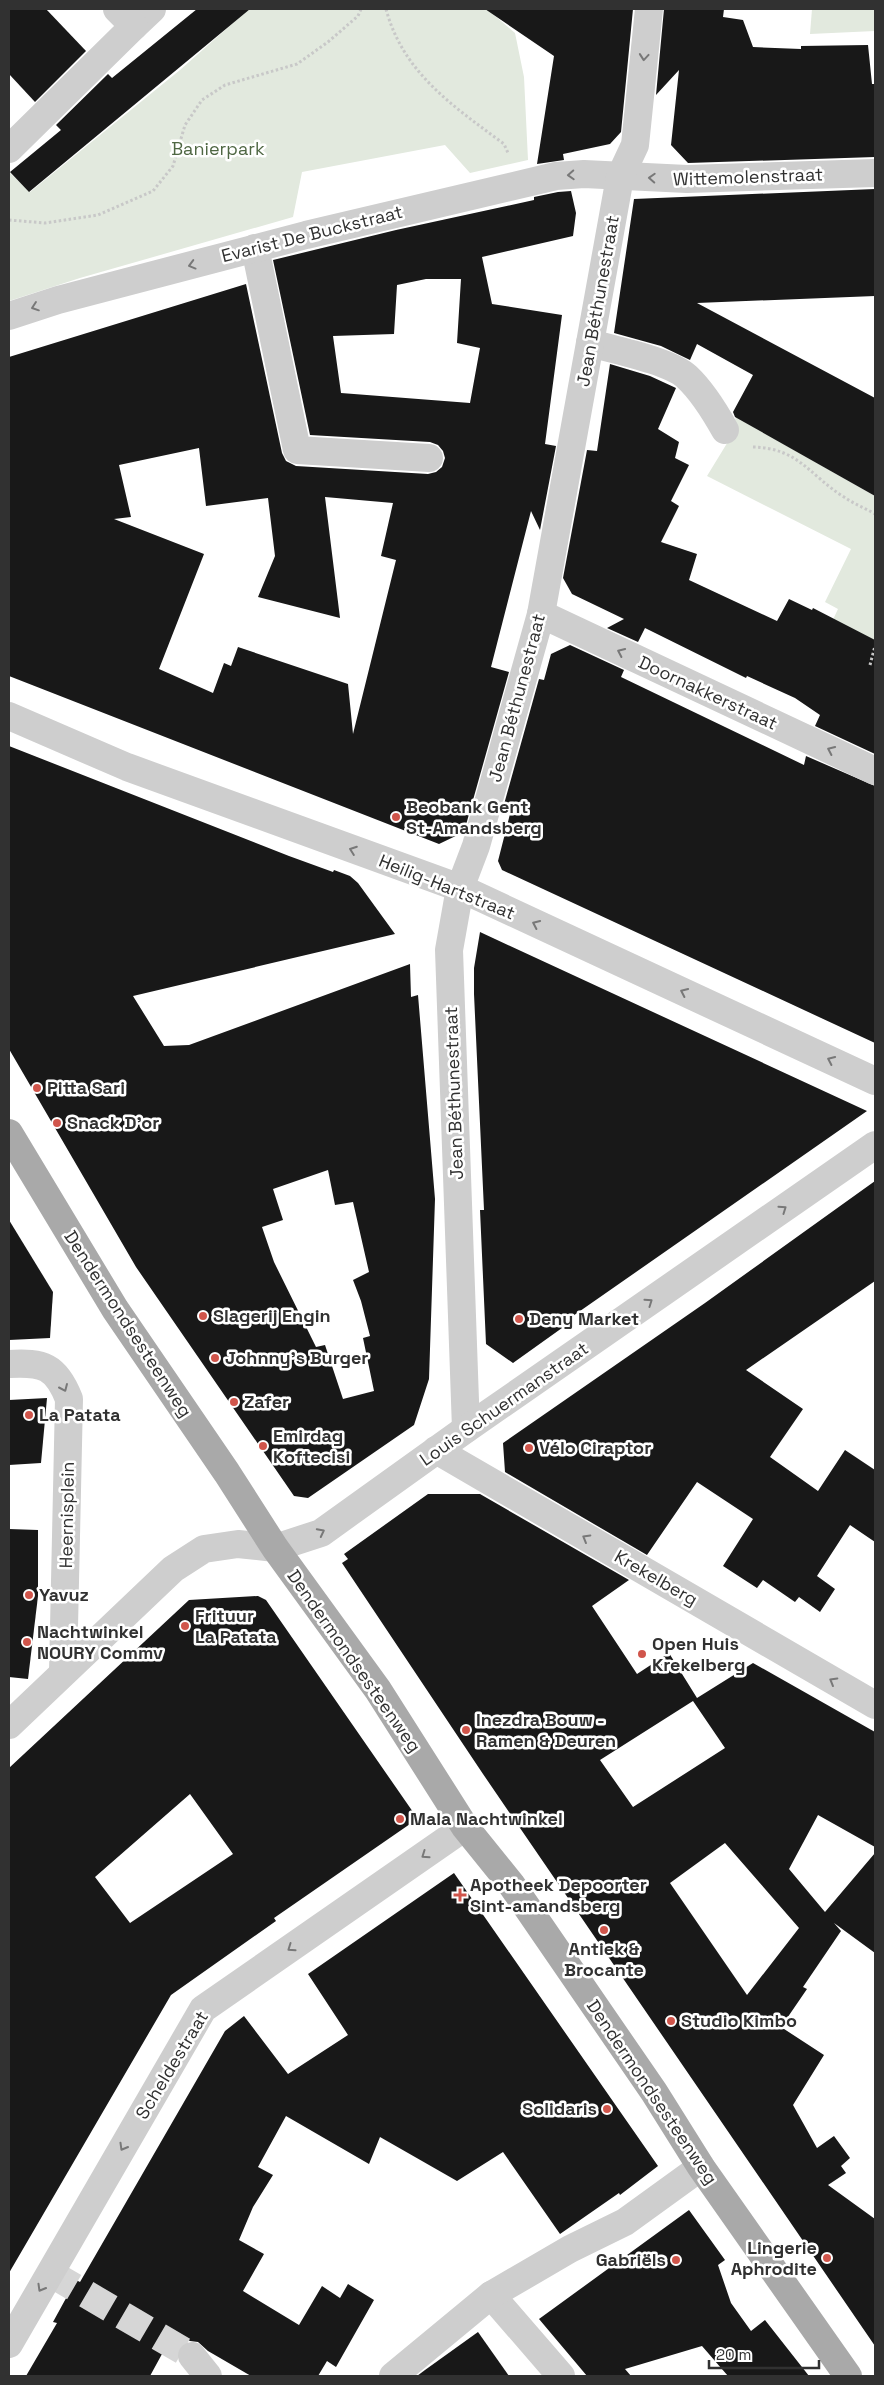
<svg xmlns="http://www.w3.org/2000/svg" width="884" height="2385" viewBox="0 0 884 2385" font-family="'Space Grotesk',sans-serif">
<rect width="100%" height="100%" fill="#fff"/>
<g fill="#e2e9de">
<path d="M245,9h242l28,24 9,44 4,83 -58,13 -25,-28 -143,27 -9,45 -213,61 -71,23v-129l21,20 150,-122 62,-55z"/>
<path d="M812,9h63v22l-65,3z"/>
<path d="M736,417l139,79v146l-3,-3 -50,4 16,-34 -13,-7 26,-53 -144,-73 22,-36z"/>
</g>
<g fill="#181818" fill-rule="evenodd">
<path d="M9,9h37l40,42 -51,51 -26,-28z"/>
<path d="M197,9h53l-221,183 -19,-20 51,-42 -5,-5 52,-51 4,4z"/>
<path d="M485,9h148l-12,123 -11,12 -47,10 1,6 -27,4 17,-108z"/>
<path d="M664,9h60l-1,8 20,3 10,27 48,2v-3l67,-1 4,39h3v73l-187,6 -17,-18 8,-75 -23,25z"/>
<path d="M875,189v107l-178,7 178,95v98l-140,-79 -2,-5 20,-37 -56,-31 -7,16 -29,-14 -47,-13 20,-134z"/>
<path d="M571,191l5,22 -3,23 -91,21 10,47 70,11 -17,129 11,2 -16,84 -9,-19 -40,156 18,5 -45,160 -25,12 -430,-168v-319l237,-73 36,169 4,8 10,5 132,8 8,-2 6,-5 3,-9 -2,-7 -5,-6 -8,-3 -120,-7 -37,-175 123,-30 138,-30v-3l24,-5zM426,279h35l-4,64 23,5 -10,55 -129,-10 -8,-57 61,-2 3,-49zM199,448l7,58 62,-8 7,58 -17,41 82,21 -15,-121 68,6 -12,53 15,4 -43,174 -5,-50 -110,-37 -7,19 -7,-3 -11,30 -54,-24 45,-115 -90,-35 17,-2 -12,-52z"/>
<path d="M610,364l40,12 26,12 -18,41 21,13 -4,16 14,7 -18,36 8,5 -18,36 36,12 -8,26 88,41 12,-22 23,11 1,-2 62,32v114l-60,-28 5,-11 -25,-17 -48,-22 -1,2 -101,-50 -7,14 -31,-14 17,-9 -52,-25 -9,-16 24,-128 10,1z"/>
<path d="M570,645l54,25 -3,7 183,88 2,-9 69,30v257l-373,-173 -4,-9 13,-51 -10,5 38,-136 5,1 7,-26z"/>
<path d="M9,746l280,110 44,16 1,-2 16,6 8,7 37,51 -262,62 31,50 25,-1 221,-81 1,33 7,-2 17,204 -6,180 -15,46 -106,73 -14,-2 -158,-229 -127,-218zM328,1170l7,35 18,-3 16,70 -16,8 8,21 9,35 -7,2 11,53 -31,8 -18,-54 -9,2 -42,-85 -12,-35 21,-7 -10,-31z"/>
<path d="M480,932l387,179 -307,214 2,3 -49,35 -27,-19 -6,-134h4l-10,-216v-26z"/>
<path d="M875,1181v100l-129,89 57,39 -33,48 48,34 27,-41 30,20v72l-25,-17 -33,51 18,13 -15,23 -21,-15 -4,5 -32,-22 -6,8 -34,-22 30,-47 -56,-37 -50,73 -142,-83 -2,-29 202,-140z"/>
<path d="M9,1220l44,72 -3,46 -41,2z"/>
<path d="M47,1398l-6,65 -32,2v-65z"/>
<path d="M428,1494h52l149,86 -37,26 45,68 32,-21 28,45 56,-35 122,69v115l-57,-32 -29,54 36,43 50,-59v100l-41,-30 7,8 -38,56 4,2 -26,38 43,28 -31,50 24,43 17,-12 16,22 -9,8 5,7 -18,12 47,34v127l-392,-572 -141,-211 6,-4 -4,-5zM693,1701l32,47 -92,59 -33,-47zM725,1843l74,85 -52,67 -77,-112z"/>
<path d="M9,1529l29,1v66l-10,83 -19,-2z"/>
<path d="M258,1596l8,4 147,212 -3,12 -136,94 2,3 -105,74 -162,278v-505l180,-168zM190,1794l43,60 -103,69 -35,-46z"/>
<path d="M454,1873l204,293 -38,29 -1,-2 -59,41 -57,-82 -46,29 -77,-44 -11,27 -83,-48 -28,51 15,8 -20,32 -14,33 25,14 -21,37 56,34 23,-39 18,12 8,-14 26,16 -38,67 -9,-6 -9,15h-67l-43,-25 -10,-9 -8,-1 -16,-9 -24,44h-124l31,-53 -4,-1 23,-42 4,2 145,-251 19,-15 44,58 60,-39 -40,-61z"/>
<path d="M689,2210l36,50 -7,5 13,38 20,28 14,-11 44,56h-81l-26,-30 -77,23 6,7h-44l-48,-57z"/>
<path d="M478,2332l31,44h-92l8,-6z"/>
</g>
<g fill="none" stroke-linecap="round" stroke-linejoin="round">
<path stroke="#d6d6d6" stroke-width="28" stroke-dasharray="28 14" stroke-linecap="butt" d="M50,2273l142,83"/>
<g stroke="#c8c8c8" stroke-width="3" stroke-dasharray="2.5 2.5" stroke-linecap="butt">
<path d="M386,9c17,64 67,97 118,135l4,9"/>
<path d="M9,220l36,3 53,-8 55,-24 20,-25 12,-41 17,-25 23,-15 72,-21 31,-22 30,-26 3,-7"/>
<path d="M753,447c46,1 57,29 91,50 10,7 21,11 31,17"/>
<path d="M870,665l5,-19"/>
</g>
<g stroke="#cecece" stroke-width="28">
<path d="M134,26l18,-17"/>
<path d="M9,149l125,-123 -17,-17"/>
<path d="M255,248l42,202 132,8"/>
<path d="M9,316l49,-16 248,-65 250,-59 28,-2 103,5 188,-6"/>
<path d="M590,343c25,7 80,18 97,34 16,15 28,35 38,53"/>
<path d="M541,614l334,157"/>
<path d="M9,716l118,51 333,121 415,193"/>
<path d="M9,1364c34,-2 47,2 60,35l-6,274"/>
<path d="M466,1429l-17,-479 11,-62 16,-42 65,-232 79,-437 15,-32 14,-136"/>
<path d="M436,1450l439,255"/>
<path d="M9,1725l164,-156 31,-20 34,-5 37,4 46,-15 145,-104 409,-284"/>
<path d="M491,2295l70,81"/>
<path d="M9,2344l194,-335 262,-182"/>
<path d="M192,2356l16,20"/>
<path d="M393,2376l98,-81 79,-46 55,-27 76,-55"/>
</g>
<path stroke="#a9a9a9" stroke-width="28" d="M9,1133l106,176 112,164 48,75 103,142 87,137 46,57 143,208 47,75 147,209"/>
</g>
<defs><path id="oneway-chevron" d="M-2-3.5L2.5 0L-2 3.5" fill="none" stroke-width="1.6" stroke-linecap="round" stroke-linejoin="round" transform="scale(1.25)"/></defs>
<g stroke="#787878">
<use href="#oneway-chevron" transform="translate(644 57) rotate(95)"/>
<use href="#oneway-chevron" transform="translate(571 175) rotate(177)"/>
<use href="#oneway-chevron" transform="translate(652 178) rotate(-177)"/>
<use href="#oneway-chevron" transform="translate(192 265) rotate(165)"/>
<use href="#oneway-chevron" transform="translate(35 307) rotate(161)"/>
<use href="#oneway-chevron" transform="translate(621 652) rotate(-155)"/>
<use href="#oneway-chevron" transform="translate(831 750) rotate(-155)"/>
<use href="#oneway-chevron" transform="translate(353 850) rotate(-160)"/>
<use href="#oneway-chevron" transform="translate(536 924) rotate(-155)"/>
<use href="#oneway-chevron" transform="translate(684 992) rotate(-155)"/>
<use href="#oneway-chevron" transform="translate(831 1060) rotate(-155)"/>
<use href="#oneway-chevron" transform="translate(783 1209) rotate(-35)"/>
<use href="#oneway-chevron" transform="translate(649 1302) rotate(-35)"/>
<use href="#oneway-chevron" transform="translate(64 1388) rotate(66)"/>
<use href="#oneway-chevron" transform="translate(321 1532) rotate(-27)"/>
<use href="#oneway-chevron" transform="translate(586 1538) rotate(-150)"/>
<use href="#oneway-chevron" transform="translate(833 1681) rotate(-150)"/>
<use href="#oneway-chevron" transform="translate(425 1855) rotate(145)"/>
<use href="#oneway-chevron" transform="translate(291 1948) rotate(145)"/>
<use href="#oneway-chevron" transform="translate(123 2147) rotate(120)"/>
<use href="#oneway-chevron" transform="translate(41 2288) rotate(120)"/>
</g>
<g fill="#d0554b" stroke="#fff" stroke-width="2">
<circle cx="396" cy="817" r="5"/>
<circle cx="37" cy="1088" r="5"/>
<circle cx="57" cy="1123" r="5"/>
<circle cx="203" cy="1316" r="5"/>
<circle cx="519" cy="1319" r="5"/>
<circle cx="215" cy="1358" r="5"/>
<circle cx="234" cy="1402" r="5"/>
<circle cx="29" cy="1415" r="5"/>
<circle cx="263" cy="1446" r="5"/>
<circle cx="529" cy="1448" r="5"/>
<circle cx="29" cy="1595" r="5"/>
<circle cx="185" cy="1626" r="5"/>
<circle cx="27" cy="1642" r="5"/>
<circle cx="642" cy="1654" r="5"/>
<circle cx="466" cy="1730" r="5"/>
<circle cx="400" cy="1819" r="5"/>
<path d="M457.5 1887.5h5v5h5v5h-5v5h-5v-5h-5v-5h5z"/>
<circle cx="604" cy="1930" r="5"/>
<circle cx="671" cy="2021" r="5"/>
<circle cx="607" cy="2109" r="5"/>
<circle cx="827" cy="2258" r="5"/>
<circle cx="676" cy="2260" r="5"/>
</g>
<g text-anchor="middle" stroke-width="5" stroke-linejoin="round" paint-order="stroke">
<g font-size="18" fill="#4f6743" stroke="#fff">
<text x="218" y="155">Banierpark</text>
</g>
<g font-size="18" fill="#313131" stroke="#fff">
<text transform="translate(748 177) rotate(-2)" y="6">Wittemolenstraat</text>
<text transform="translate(312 234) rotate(-14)" y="6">Evarist De Buckstraat</text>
<text transform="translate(598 301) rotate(-80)" y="6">Jean Béthunestraat</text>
<text transform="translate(708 693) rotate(25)" y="6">Doornakkerstraat</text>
<text transform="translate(517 698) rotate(-75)" y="6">Jean Béthunestraat</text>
<text transform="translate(447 887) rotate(22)" y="6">Heilig-Hartstraat</text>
<text transform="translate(454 1093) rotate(-92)" y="6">Jean Béthunestraat</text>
<text transform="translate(128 1324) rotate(57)" y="6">Dendermondsesteenweg</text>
<text transform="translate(504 1404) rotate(-35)" y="6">Louis Schuermanstraat</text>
<text transform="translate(67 1515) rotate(-89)" y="6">Heernisplein</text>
<text transform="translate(656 1578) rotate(30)" y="6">Krekelberg</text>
<text transform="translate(354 1661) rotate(55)" y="6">Dendermondsesteenweg</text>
<text transform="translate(172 2065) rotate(-59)" y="6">Scheldestraat</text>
<text transform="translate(652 2092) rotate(56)" y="6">Dendermondsesteenweg</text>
</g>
<g font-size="18" font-weight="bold" fill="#313131" stroke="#fff" text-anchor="start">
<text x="406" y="813">Beobank Gent<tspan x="406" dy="21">St-Amandsberg</tspan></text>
<text x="47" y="1094">Pitta Sari</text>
<text x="67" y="1129">Snack D’or</text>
<text x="213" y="1322">Slagerij Engin</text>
<text x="529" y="1325">Deny Market</text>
<text x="225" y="1364">Johnny's Burger</text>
<text x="244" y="1408">Zafer</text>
<text x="39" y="1421">La Patata</text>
<text x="273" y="1442">Emirdag<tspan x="273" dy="21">Koftecisi</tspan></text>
<text x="539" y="1454">Vélo Ciraptor</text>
<text x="39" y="1601">Yavuz</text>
<text x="195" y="1622">Frituur<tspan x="195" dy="21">La Patata</tspan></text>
<text x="37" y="1638">Nachtwinkel<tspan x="37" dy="21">NOURY Commv</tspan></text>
<text x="652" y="1650">Open Huis<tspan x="652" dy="21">Krekelberg</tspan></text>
<text x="476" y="1726">Inezdra Bouw -<tspan x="476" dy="21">Ramen &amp; Deuren</tspan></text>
<text x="410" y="1825">Mala Nachtwinkel</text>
<text x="470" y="1891">Apotheek Depoorter<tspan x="470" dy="21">Sint-amandsberg</tspan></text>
<text x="604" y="1955" text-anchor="middle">Antiek &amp;<tspan x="604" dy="21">Brocante</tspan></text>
<text x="681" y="2027">Studio Kimbo</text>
<text x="597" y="2115" text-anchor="end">Solidaris</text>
<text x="817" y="2254" text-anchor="end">Lingerie<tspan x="817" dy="21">Aphrodite</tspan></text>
<text x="666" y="2266" text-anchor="end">Gabriëls</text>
</g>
</g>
<rect width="884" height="2385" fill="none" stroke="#313131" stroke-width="20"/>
<path d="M709 2360v8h110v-8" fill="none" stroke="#313131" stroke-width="2.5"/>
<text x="716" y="2360" font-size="15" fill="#313131" stroke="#ffffff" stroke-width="4" paint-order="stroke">20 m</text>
</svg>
